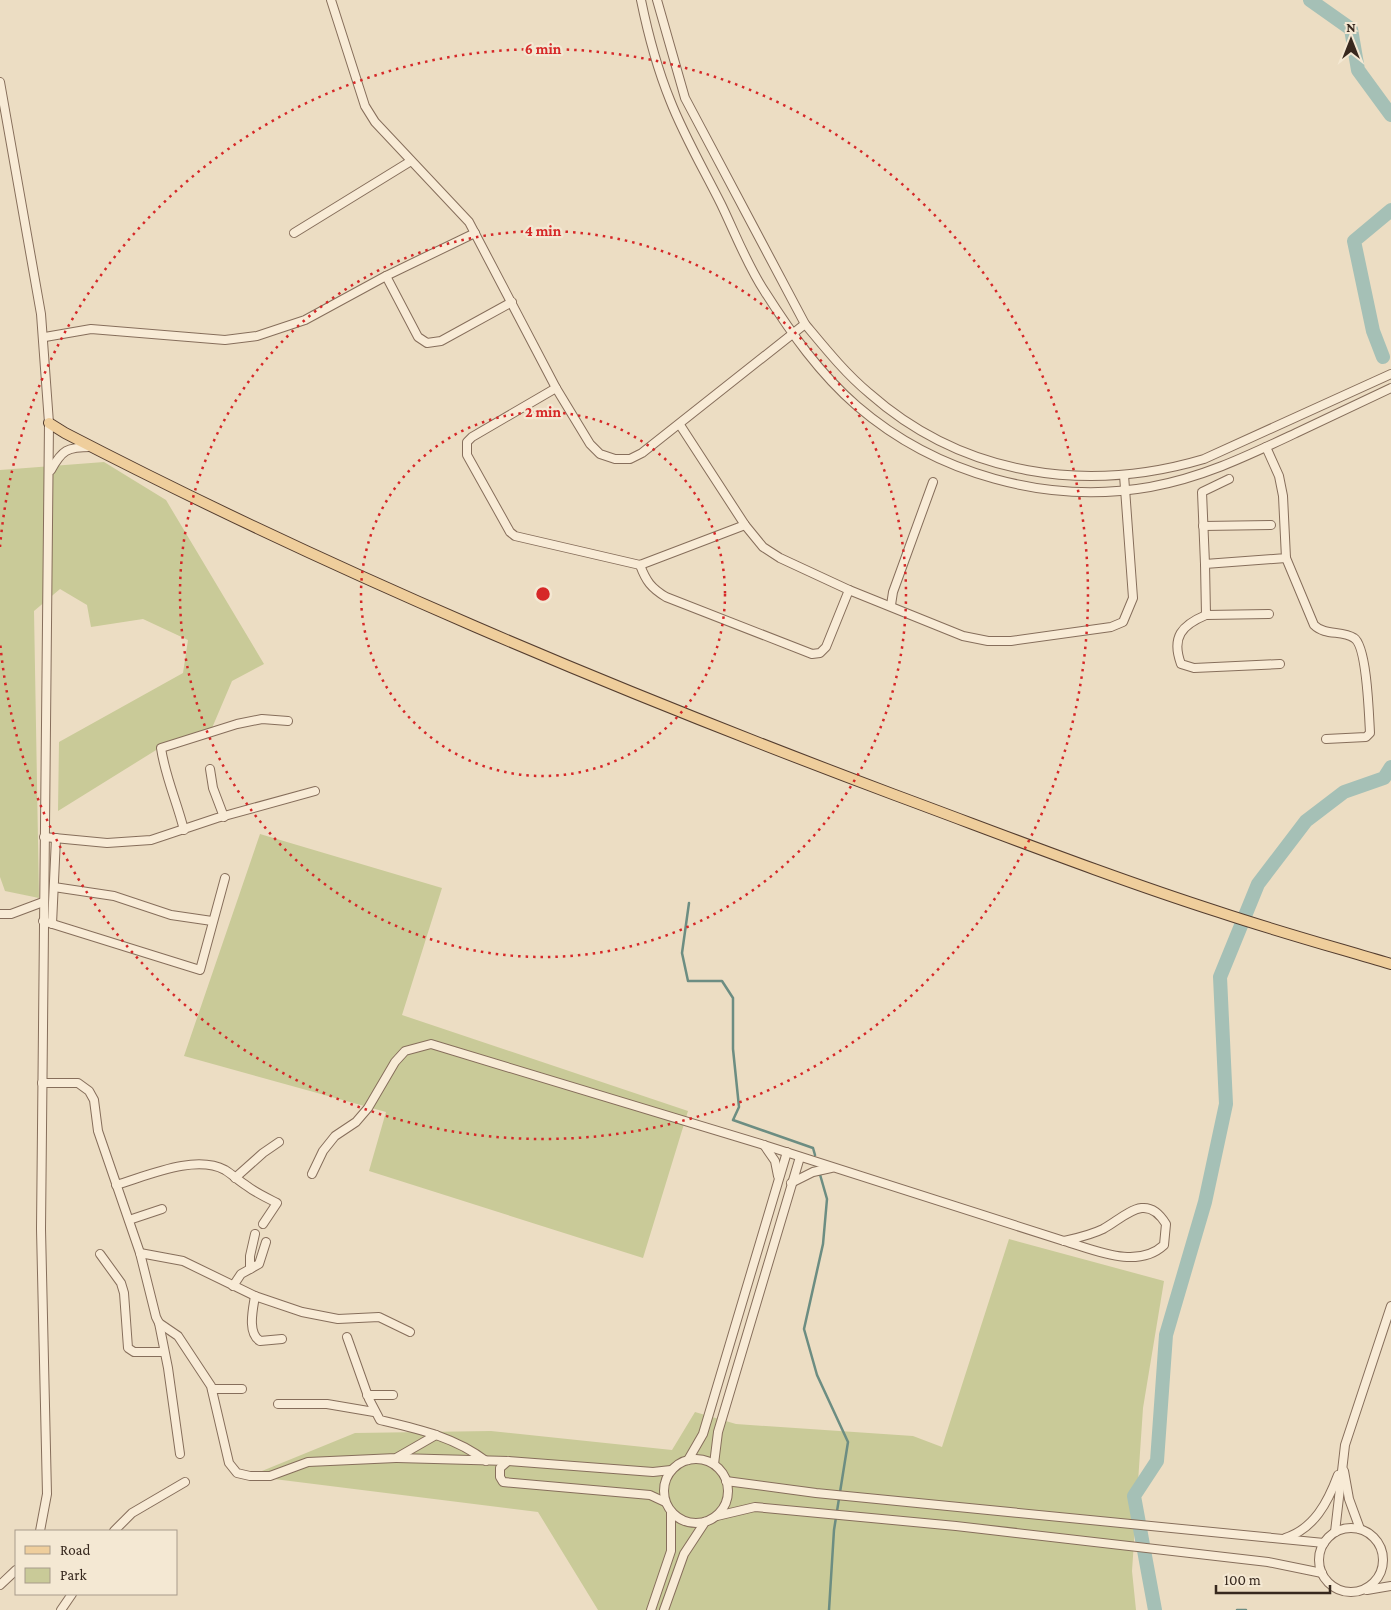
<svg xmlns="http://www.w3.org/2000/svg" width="1391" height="1610" viewBox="0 0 1391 1610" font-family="'Crimson Pro',serif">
<rect width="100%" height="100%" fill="#ecddc3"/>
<g fill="#c9ca98">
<path d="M104,462l62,38 98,164 -32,17 -20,47 -51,19 -103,64 1,-69 124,-69 5,-33 -45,-21 -52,8 -4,-22 -27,-16 -26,22 5,287 -34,-7 -5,-14v-407z"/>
<path d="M260,834l182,54 -40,127 286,96 -45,147 -274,-87 17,-59 -202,-56z"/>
<path d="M1009,1239l155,42 -21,127 -11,163 4,39h-538l-60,-98 -288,-36 105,-43 136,-2 181,19 23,-38 41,12 177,12 29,11z"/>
</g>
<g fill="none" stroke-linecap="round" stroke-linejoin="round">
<g stroke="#6c8d82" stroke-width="2.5">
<path d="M689,903l-7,50 6,28h34l11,17v51l6,58 -6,13 80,28 2,7"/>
<path d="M819,1171l8,28 -4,45 -19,85 13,46 31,67 -14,88 -5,80"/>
<path d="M1237,1610h9"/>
</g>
<g stroke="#a5c0b6" stroke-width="14">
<path d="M1310,0l41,29 7,41 33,45"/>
<path d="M1383,357l-10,-26 -19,-90 37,-31"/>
<path d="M1155,1610l-21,-114 23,-35 9,-126 39,-133 21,-98 -6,-127 38,-93 48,-63 38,-29 40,-14 7,-11"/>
</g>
<defs>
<g id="minor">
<path d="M331,0l34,106 10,16 94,100 87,166 34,56 10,10 15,5h15l12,-6 163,-129"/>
<path d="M641,0c7,34 16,68 29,100 14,36 34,70 51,104 14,29 26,61 44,88 26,41 55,82 92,114 79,68 190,99 293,81 54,-10 97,-31 146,-54 32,-15 64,-30 95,-45"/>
<path d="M657,0l28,98 120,226c20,24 40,49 64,69 94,83 217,101 335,66l187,-85"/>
<path d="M0,82l41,232 8,109 -8,806 6,265 -7,37"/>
<path d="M294,233l117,-72"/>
<path d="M386,276l32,61 9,6 14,-2 71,-39"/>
<path d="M45,337l46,-8 134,11 32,-4 48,-16 81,-44 89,-43"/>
<path d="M556,388l-84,49 -5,5v13l43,77 5,4 125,29 105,-40"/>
<path d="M680,425l65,100 18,22 17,11 69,32 114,46 25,5h23l100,-14 12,-5 10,-24 -9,-123"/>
<path d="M1266,447l13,29 4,20 3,62 -81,6 1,51 63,-1"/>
<path d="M51,470c11,-20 16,-23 40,-23"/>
<path d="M1203,526l68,-1"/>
<path d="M1286,558l28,67c11,11 28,5 40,13 13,8 15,78 16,95l-4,4 -40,2"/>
<path d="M1205,564l-3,-72 27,-13"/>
<path d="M640,565c6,16 11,23 26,32l146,57 8,-1 6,-6 23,-57"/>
<path d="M891,605l2,-13 40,-110"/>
<path d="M1206,615c-24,10 -35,22 -25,49l13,4 86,-4"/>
<path d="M210,769l3,19 11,29"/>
<path d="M184,830c-7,-28 -19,-54 -23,-82l76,-24 25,-5 26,2"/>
<path d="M44,837l63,6 44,-3 66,-22 98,-27"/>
<path d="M54,887l60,9 57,19 41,6"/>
<path d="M0,914h11l32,-12"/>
<path d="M43,921l157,49 25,-92"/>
<path d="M52,924l4,-86"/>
<path d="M42,1083h36l11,8 5,9 4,31 42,122 16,64 3,6 19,13 33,50 18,77 8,10 13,3h20l38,-14 88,-4 40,-23"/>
<path d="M764,1145l11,16 3,15"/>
<path d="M312,1174l11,-23 12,-15 21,-14 12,-14 27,-46 10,-11 26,-7 333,101 300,96c31,9 73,29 100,4l2,-21c-20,-33 -41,-7 -63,5 -12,6 -26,9 -39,12"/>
<path d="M235,1178l28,-25 16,-11"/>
<path d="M791,1183l22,-11 18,-4"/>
<path d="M116,1185c31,-9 79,-31 109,-15 8,5 14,11 22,16 9,7 20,12 30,17l-14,21"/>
<path d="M129,1220l33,-11"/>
<path d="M140,1253l43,8 72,35 47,16 36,7 41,-2 31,15"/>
<path d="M100,1254l21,29 3,10 4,55 6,4h30"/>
<path d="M250,1269v-13l5,-22"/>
<path d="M233,1286l8,-12 18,-10 7,-22"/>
<path d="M255,1296c-2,13 -8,37 5,45l22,-2"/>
<path d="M159,1323l9,45 12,86"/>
<path d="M347,1337l22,62 11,21c38,9 75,17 106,41"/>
<path d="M212,1389h30"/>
<path d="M367,1395h26"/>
<path d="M278,1404h49l47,8"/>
<path d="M397,1458l111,3 145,11 18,-2"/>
<circle cx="696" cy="1491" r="32"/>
<path d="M688,1460l15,-26 84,-282"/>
<path d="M508,1461l-8,7v9l3,5 147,13 15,7"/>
<path d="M714,1464l4,-32 82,-275"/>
<path d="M1344,1471l5,28 11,30"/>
<path d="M726,1481l90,12 508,50"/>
<path d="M717,1516l38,-9 201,19 312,36 54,11"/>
<circle cx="1351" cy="1560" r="32"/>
<path d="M114,1531l18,-18 53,-31"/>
<path d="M1335,1532l10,-87 46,-139"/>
<path d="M1285,1538c29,-9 43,-36 53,-63"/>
<path d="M0,1585l16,-15"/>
<path d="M1367,1590l24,-4"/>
<path d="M61,1610l11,-16"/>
<path d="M651,1610l20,-59v-39"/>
<path d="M664,1610l20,-56 21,-32"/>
</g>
<path id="major" d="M49,423l16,10c268,139 548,256 830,362 108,40 215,82 324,117 57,19 115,35 172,52"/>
</defs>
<use href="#minor" stroke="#866e5b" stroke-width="10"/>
<use href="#major" stroke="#543d2f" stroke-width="12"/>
<use href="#minor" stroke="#f8ebd6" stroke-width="8"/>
<use href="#major" stroke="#efce9c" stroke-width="10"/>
</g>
<g fill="none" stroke="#d62828" stroke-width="2.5" stroke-dasharray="2.5 5">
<circle cx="543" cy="594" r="182"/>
<circle cx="543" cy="594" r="363"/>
<path d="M0 547A545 545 0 1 1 0 641"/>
</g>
<circle cx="543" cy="594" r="8" fill="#d62828" stroke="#f4e8d3" stroke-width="2.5"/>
<g font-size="15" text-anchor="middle" font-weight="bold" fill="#d62828" stroke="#f4e8d3" stroke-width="4.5" stroke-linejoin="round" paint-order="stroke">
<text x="543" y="54">6 min</text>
<text x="543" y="236">4 min</text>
<text x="543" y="417">2 min</text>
</g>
<rect x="15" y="1530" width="162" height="65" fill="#f4e8d3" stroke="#a89b8b"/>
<rect x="25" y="1546" width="25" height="8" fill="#efce9c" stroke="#a89b8b"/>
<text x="60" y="1555" font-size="15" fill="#37281e">Road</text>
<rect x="25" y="1568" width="25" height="15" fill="#c9ca98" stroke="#a89b8b"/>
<text x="60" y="1580" font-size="15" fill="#37281e">Park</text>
<g transform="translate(1351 40)" stroke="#f4e8d3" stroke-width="4" paint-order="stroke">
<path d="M0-4L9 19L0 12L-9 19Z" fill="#37281e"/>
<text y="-8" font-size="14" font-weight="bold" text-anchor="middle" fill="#37281e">N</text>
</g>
<path d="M1216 1585v8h114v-8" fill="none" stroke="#37281e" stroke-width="2.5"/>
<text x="1224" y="1585" font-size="15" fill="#37281e" stroke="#f4e8d3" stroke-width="4" paint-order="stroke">100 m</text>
</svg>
